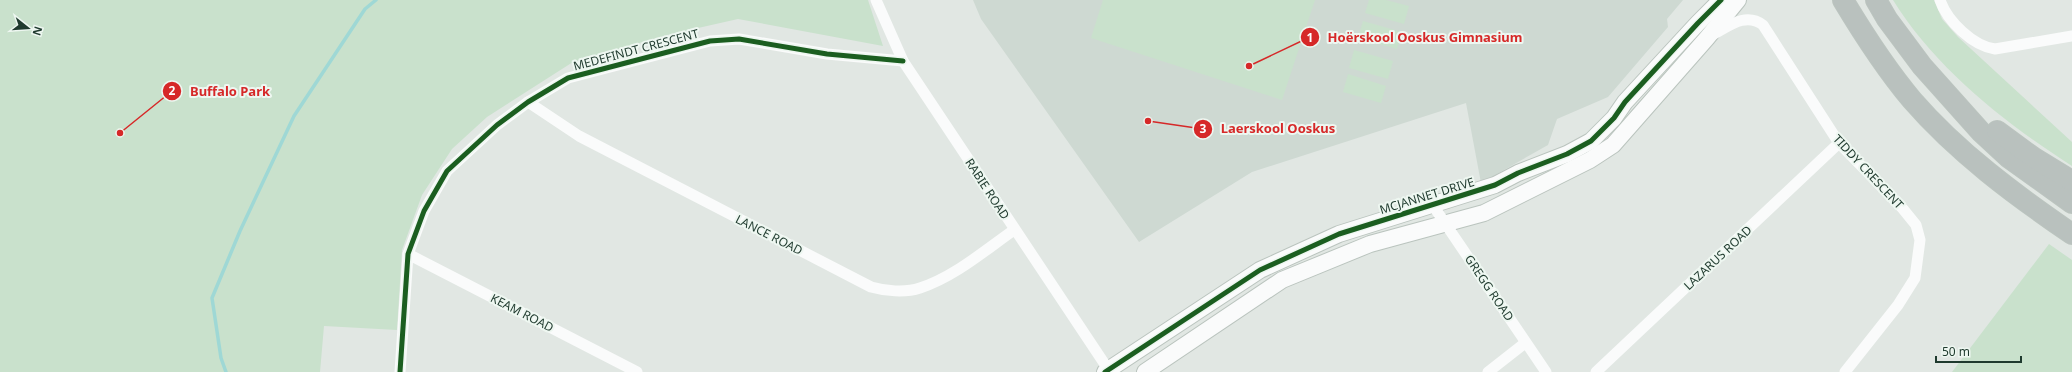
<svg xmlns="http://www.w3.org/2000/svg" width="2072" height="372" viewBox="0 0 2072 372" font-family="'Noto Sans',sans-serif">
<rect width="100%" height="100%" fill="#e1e7e3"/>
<path fill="#ced9d2" d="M973,0h710l-16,19 1,8 -60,70 -51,22 -9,26 -67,38 -15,-80 -214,69 -113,70 -158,-223z"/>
<g fill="#c9e1cc">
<path d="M0,0h868l15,46 -145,-27 -71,16 -94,27 -86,55 -35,32 -30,46 -20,55 -5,80 -73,-4 -4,46h-320z"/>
<path d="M1103,0h212l-33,100 -191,-62z"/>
<path d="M1369,0h17l23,6 -5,18 -39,-11z"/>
<path d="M1893,0h41l8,19 16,18 114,105v24c-66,-42 -137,-98 -179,-166z"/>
<path d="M1363,21l39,11 -5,17 -39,-11z"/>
<path d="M1354,50l39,11 -5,18 -39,-11z"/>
<path d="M1348,74l38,12 -5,17 -38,-11z"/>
<path d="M2049,244l23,16v112h-120z"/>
</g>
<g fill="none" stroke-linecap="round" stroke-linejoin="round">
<path stroke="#9fd8d5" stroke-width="3.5" d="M226,372l-5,-14 -9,-60 28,-67 54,-115 71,-107 11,-9"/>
<defs>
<g id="secondary">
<path d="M1105,372l155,-102 79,-36 156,-49 23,-12 49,-19 24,-13 23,-23 11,-16 73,-79 23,-23"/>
<path d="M1145,372l137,-92 88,-36 114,-31 106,-53 23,-15 94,-107 31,-38"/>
</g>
<g id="highway">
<path d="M1843,0c21,35 43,69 69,100 45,52 103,95 160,134"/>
<path d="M1876,0l11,19 35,47 59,66 27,25 64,46"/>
<path d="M1997,131l37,27 38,23"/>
</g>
</defs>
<use href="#secondary" stroke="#bac4be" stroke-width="18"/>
<use href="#highway" stroke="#bbc4bf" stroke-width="22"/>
<g stroke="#fafbfb" stroke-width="11">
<path d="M876,0l27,61 207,311"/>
<path d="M1940,0c7,21 33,46 55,49l77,-13"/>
<path d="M1714,34c15,-8 32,-22 49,-9l76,118 64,66 13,16 4,15 -5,38 -17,27 -53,67"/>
<path d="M528,102l51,34 292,151c14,4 34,6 49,1 34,-11 64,-37 94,-58"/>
<path d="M1432,204l114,168"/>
<path d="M408,254l229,118"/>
<path d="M400,372l8,-118 16,-43 23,-40 50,-46 31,-23 40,-24 142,-37 29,-2 88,15 76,7"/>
<path d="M1488,372l37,-29"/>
<path d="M1596,372l243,-229"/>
</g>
<use href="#secondary" stroke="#fafbfb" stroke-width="16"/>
<use href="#highway" stroke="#b9c1be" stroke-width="20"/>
<defs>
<g id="cycleway">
<path d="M400,372l8,-118 16,-43 23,-40 50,-46 31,-23 40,-24 142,-37 29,-2 88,15 76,7"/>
<path d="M1105,372l155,-102 79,-36 156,-49 23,-12 49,-19 24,-13 23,-23 11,-16 73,-79 23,-23"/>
</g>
</defs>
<use href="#cycleway" stroke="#eef7f1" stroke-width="8"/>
<use href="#cycleway" stroke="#1b5e20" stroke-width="5"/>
</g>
<g text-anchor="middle" stroke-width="4" stroke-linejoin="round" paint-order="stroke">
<g font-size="12" fill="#1f3a2e" stroke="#eef7f1">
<text transform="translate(636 50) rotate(-15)" y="4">MEDEFINDT CRESCENT</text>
<text transform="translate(1868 172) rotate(47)" y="4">TIDDY CRESCENT</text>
<text transform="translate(987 189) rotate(57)" y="4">RABIE ROAD</text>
<text transform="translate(1427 196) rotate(-17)" y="4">MCJANNET DRIVE</text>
<text transform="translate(769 235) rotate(27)" y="4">LANCE ROAD</text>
<text transform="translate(1718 258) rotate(-43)" y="4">LAZARUS ROAD</text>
<text transform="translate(1489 288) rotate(56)" y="4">GREGG ROAD</text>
<text transform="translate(522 313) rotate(27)" y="4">KEAM ROAD</text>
</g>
</g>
<path fill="none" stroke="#d62828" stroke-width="1.5" d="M1249 66L1310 37M120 133L172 91M1148 121L1203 129"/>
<g fill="#d62828" stroke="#eef7f1" stroke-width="1.5">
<circle cx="1249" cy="66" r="4"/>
<circle cx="120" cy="133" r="4"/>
<circle cx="1148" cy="121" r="4"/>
<circle cx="1310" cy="37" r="10"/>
<circle cx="172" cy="91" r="10"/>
<circle cx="1203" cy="129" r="10"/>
</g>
<g font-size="12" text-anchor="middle" font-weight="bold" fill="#fff">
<text x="1310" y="42">1</text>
<text x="172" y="95">2</text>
<text x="1203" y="133">3</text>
</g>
<g font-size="13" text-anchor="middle" font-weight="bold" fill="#d62828" stroke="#eef7f1" stroke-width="4" stroke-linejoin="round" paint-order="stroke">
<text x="1425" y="42">Hoërskool Ooskus Gimnasium</text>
<text x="230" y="96">Buffalo Park</text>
<text x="1278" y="133">Laerskool Ooskus</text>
</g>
<g transform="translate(28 28) rotate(107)" stroke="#eef7f1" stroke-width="3" paint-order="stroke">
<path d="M0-3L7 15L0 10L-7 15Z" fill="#1f3a2e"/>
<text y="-6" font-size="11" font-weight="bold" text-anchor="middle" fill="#1f3a2e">N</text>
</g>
<path d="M1936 356v6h85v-6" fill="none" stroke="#1f3a2e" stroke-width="2"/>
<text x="1942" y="356" font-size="12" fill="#1f3a2e" stroke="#eef7f1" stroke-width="3" paint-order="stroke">50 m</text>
</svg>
